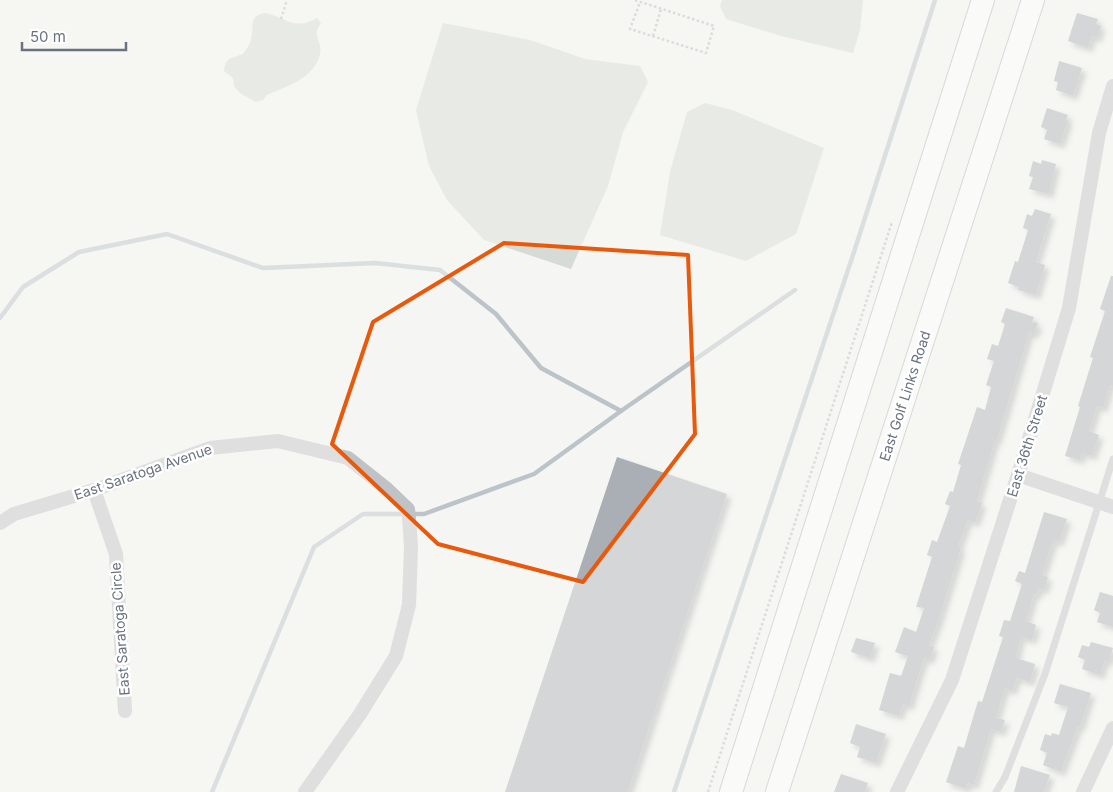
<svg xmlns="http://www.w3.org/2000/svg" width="1113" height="792" viewBox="0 0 1113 792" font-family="Inter,sans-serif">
<defs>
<filter id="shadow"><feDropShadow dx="4.5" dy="4.5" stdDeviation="2.5" flood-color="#0004"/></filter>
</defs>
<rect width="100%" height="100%" fill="#f5f6f3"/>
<g fill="#d6dcd5">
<path d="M722,0h141l-3,30 -7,23 -72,-17 -55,-17 -6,-13z"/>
<path d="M266,13c20,5 29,18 51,5l4,5c-7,10 -4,13 -1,22 1,5 0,11 -2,15 -10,21 -31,26 -51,35l-4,5 -7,2 -16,-9 -6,-7 -1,-8 -9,-7c2,-15 7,-12 19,-17 3,-5 7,-9 8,-15 4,-12 -4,-24 15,-26z"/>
<path d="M443,23l87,17 55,19 55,7 8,16 -25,50 -15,54 -37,83 -87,-29 -37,-40 -18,-34 -13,-56z"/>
<path d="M705,103l27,7 92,38 -28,86 -50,27 -86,-26 10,-63 17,-60z"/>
</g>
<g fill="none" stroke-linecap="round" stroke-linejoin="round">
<g stroke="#bcc3c9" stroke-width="4.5">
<path d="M0,318l23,-31 56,-35 88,-18 96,34 112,-5 65,7 56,44 45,54 80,43 174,-121"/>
<path d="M212,792l102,-245 49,-33h61l110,-40 87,-63"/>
<path d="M674,792l180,-540 81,-252"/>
</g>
</g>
<g fill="#aaafb5" filter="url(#shadow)">
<path d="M1077,13l21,6 -2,5 5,2 -4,12 -5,-2 -4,12 -20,-7z"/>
<path d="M1059,61l23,7 -9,28 -17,-6 2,-8 -4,-1z"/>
<path d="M1047,108l21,7 -2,5 2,1 -8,23 -16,-5 3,-9 -6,-3z"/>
<path d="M1042,160l14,4 -7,30 -20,-5 4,-12 -4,-1 4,-15 8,3z"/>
<path d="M1035,209l16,5 -15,48 9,3 -9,30 -18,-5 1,-3 -11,-4 7,-22 3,1 10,-32 -5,-2 4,-14 5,2z"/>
<path d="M1111,276h2v110l-3,-1 -7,23 -6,-2 -8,25 10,4 -7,21 -10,-3 -2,7 -15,-4 15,-49 -2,-1 15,-48 -3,-1 15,-46 -5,-2z"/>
<path d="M1006,308l28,9 -2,5 6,1 -4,11 -5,-1 -32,107h-2l-18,61 5,2 -7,20 -7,-3 -10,27 3,1 -23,74 -9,23 5,2 -5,13 -5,-2 -15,48 -6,-2 -4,12 -20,-6 11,-37 11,3 7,-20 -13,-4 9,-25 12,5 8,-24 -8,-1 16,-50 -5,-2 5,-15 5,2 13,-36 -5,-2 5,-13 3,1 8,-27 -3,-1 19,-57 8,3 6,-23 -5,-2 8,-24 -7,-2 5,-15 6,2 7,-22 -4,-2z"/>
<path d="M617,457l110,37 -64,192 -35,106h-123z"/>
<path d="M1044,512l23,7 -8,23 -5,-2 -3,7 -9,28 6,2 -4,13 -5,-2 -2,7 -3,-1 -8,27 10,4 -4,15 -11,-3 -5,21 19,6 -5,18 -13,-4 -5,13 -7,-3 -9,30 9,2 -4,12 -10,-3 -17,56 -6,-2 -2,6 -20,-7 12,-36 6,2 14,-47 4,1 21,-65 -4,-1 5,-16 6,1 12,-37 -7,-3 4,-10 6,2z"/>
<path d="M1100,592l13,4v31l-16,-5 3,-9 -6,-3z"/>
<path d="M856,638l19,5 -5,15 -19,-6z"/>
<path d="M1091,642l22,6 -5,15 -3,-3 -5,15 -18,-6 3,-9 -7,-3 4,-12 7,2z"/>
<path d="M1060,684l31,9 -11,34 -2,-1 -17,46 -18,-7 4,-12 -7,-3 5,-16 6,2 1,-3 7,2 9,-28 -14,-4z"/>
<path d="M856,724l30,10 -10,29 -19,-6 3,-10 -10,-4z"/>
<path d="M1021,766l29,9 -6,17h-30z"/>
<path d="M841,774l27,9 -3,9h-31z"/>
</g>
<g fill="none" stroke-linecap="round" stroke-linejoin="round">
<defs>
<g id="primary">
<path d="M731,792l252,-792"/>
<path d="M777,792l256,-792"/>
</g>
</defs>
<use href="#primary" stroke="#b4b6ba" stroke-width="24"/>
<g stroke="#babcbe" stroke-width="2.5" stroke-dasharray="2.5 2.5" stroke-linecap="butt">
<path d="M635,0l79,26 -8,27 -76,-24 10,-27"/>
<path d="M281,19l6,-19"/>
<path d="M653,36l8,-27"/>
<path d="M708,792l184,-570"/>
</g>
<path stroke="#c0c3c6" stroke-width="7" d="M996,792l9,-15 40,-103 68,-215"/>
<g stroke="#c0c3c6" stroke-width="14">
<path d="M1018,475l95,32"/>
<path d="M94,490l22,64 9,157"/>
<path d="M0,523l14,-9 80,-24 116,-42 68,-7 70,17 39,31 21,20 1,9 2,28 -2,59 -13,51 -36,58 -55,78"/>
<path d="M897,792l55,-112 66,-205 51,-167 30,-175 14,-47"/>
<path d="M1083,792l30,-64"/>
</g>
<use href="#primary" stroke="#fff" stroke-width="22"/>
</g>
<path d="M0 0H1113V792H0ZM504,243l184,12 7,179 -112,148 -145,-38 -106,-100 41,-122z" fill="#f5f6f3" fill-opacity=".55" fill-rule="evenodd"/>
<path fill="none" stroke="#e8590c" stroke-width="4" stroke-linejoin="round" d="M504,243l184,12 7,179 -112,148 -145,-38 -106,-100 41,-122z"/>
<g text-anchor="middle" stroke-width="5" stroke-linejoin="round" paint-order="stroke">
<g font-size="14" fill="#697280" stroke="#fff">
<text transform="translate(905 396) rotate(-72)" y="5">East Golf Links Road</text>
<text transform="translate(1027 446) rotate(-73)" y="5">East 36th Street</text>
<text transform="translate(143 472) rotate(-19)" y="5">East Saratoga Avenue</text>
<text transform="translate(120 629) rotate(-94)" y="5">East Saratoga Circle</text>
</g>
</g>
<path d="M22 42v8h104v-8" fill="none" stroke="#697280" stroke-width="2.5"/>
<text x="30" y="42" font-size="15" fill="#697280" stroke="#ffffff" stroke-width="4" paint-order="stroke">50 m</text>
</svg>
